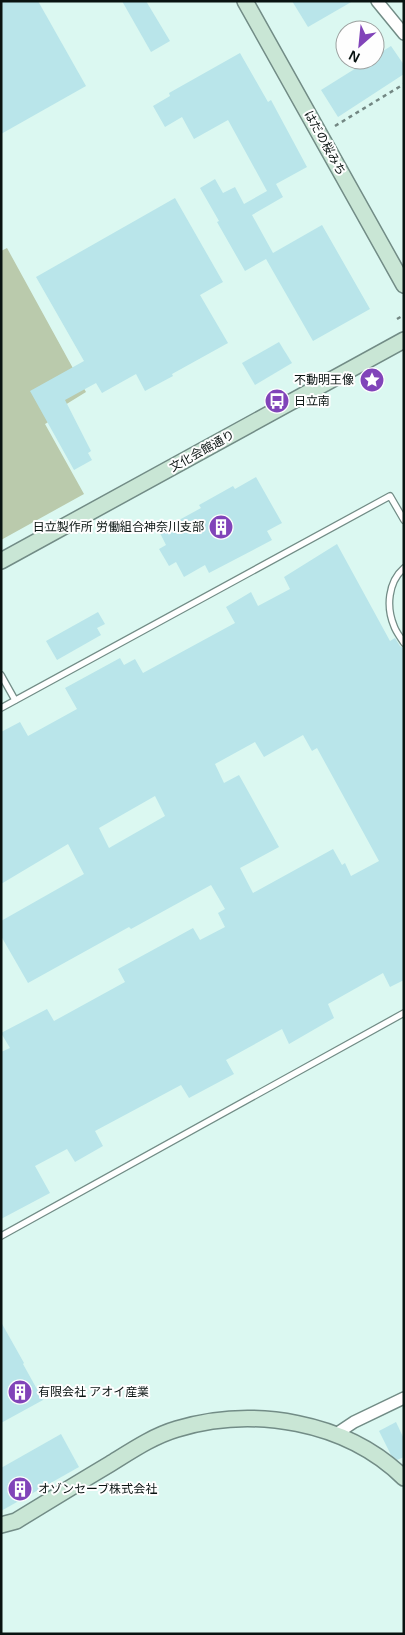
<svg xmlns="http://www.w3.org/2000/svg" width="405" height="1635" viewBox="0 0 405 1635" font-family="Helvetica,'Noto Sans JP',sans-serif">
<rect width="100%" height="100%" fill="#dbf8f1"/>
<path fill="#bacaac" d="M7,248l79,144 -34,21 3,5 -10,6 39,70 -83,46v-289z"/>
<g fill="#b9e5ea" fill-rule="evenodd">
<path d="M1,1h37l48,85 -85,48z"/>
<path d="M122,1h24l24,40 -19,11z"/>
<path d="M292,1h61l-45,26z"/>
<path d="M391,46l13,19v9l-66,43 -17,-27 48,-30h6v-4z"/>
<path d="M240,53l28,49 3,-2 36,67 -31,17 7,13 -31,18 21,38 49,-28 48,84 -57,32 -47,-82 -21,12 -28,-49 2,-1 -19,-33 15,-9 8,14 12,-6 9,17 23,-13 -39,-71 -34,19 -12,-22 -17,10 -12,-21 17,-10 -1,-3z"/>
<path d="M175,198l48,84 -23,13 28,48 -56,31 1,2 -28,15 -9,-17 -34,19 -6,-10 -31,17 26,51 -3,2 4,7 -18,10 -44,-79 54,-30 -48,-84z"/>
<path d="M279,342l13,21 -37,22 -13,-22z"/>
<path d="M256,477l26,46 -15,8 5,9 -63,33 -4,-8 -21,12 -8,-15 -7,4 -10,-17 7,-4 -7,-14 42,-23 -2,-3 34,-19 2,3z"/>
<path d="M337,544l53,97 5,-3 5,8 4,2v332l-14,7 -7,-14 -55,31 6,14 -45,26 -7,-15 -56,31 8,14 -45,24 -8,-13 -86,46 8,15 -28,16 -8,-13 -32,17 15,27 -49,26v-167l9,-4 -9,-15 46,-24 7,12 71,-39 -7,-13 75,-41 7,12 25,-13 -7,-14 7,-4 -14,-24 -80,44 -2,-2 -101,56 -27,-47v-15l83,-47 -16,-30 -67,40v-152l19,-10 8,14 49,-27 -12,-21 55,-30 4,7 11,-6 8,14 92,-50 -9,-16 25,-15 7,14 32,-17 -6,-12zM303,735l9,16 5,-3 62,113 -28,15 -6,-13 -3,2 -9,-16 -80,44 -13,-25 39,-21 -40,-72 -15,8 -9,-19 40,-22 9,15zM155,796l10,20 -56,32 -10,-20z"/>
<path d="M98,612l7,12 -8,4 4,7 -44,25 -11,-19z"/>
<path d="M1,1322l23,41 -1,1 20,36 -42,23z"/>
<path d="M396,1422l8,17v18l-7,3 -6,-5 -12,-24z"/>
<path d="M61,1434l18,33 -78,44v-43z"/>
</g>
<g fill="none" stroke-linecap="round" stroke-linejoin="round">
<defs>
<g id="lane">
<path d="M404,568c-16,14 -18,39 -10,58 2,6 7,12 10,17"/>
<path d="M1,675l14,25"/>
<path d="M1,708l389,-212 14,24"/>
<path d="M1,1236l403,-223"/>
</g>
<g id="street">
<path d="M377,1l27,33"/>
<path d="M336,1434l18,-12 50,-24"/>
</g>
<g id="secondary">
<path d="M245,1l159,284"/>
<path d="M1,561l403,-221"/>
<path d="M1,1525l15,-4c31,-19 62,-38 94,-57 21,-13 43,-28 67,-35 76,-23 169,-8 227,49"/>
</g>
</defs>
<use href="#lane" stroke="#728c86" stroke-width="8"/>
<use href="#street" stroke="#728c86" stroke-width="14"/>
<use href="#secondary" stroke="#728c86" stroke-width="18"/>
<g stroke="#738783" stroke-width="2.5" stroke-dasharray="4 4" stroke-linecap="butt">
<path d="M335,126l69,-42"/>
<path d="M397,319l7,-4"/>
</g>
<use href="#lane" stroke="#fff" stroke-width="5.5"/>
<use href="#street" stroke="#fff" stroke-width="11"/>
<use href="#secondary" stroke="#c9e6d5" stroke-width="15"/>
</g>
<defs>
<symbol id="sight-disc" viewBox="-11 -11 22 22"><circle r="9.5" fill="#8144b9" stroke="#fefefe"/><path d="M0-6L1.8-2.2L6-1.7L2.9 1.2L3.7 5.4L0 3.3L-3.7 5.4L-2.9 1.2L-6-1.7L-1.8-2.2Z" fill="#fff"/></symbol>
<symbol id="bus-disc" viewBox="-11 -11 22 22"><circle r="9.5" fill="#8144b9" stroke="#fefefe"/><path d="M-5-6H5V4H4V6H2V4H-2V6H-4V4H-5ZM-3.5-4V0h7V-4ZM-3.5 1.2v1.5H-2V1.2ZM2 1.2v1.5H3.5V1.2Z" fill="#fff"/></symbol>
<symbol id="building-disc" viewBox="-11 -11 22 22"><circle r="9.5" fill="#8144b9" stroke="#fefefe"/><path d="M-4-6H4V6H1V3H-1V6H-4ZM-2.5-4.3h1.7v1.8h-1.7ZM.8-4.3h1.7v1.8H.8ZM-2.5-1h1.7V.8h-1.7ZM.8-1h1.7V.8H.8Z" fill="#fff"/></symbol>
</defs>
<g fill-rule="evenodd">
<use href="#sight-disc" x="358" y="366" width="28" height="28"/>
<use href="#bus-disc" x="263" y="387" width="28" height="28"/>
<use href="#building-disc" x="207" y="513" width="28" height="28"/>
<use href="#building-disc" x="6" y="1378" width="28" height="28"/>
<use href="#building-disc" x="6" y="1475" width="28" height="28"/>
</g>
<g text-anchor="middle" stroke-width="4" stroke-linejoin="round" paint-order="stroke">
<g font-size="12" fill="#091311" stroke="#fefefe">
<text transform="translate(325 143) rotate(61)" y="4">はだの桜みち</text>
<text transform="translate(202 451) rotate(-29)" y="4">文化会館通り</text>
</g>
<g font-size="12" fill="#091311" stroke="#fefefe" text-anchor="start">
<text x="354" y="384" text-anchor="end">不動明王像</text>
<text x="294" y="405">日立南</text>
<text x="204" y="531" text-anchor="end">日立製作所 労働組合神奈川支部</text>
<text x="38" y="1396">有限会社 アオイ産業</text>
<text x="38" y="1493">オゾンセーブ株式会社</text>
</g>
</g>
<rect width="405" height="1635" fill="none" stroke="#091311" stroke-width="5"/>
<g transform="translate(360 45) rotate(207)"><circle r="24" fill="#fefefe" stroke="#9ca09f"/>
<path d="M0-4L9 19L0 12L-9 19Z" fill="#8144b9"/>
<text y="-8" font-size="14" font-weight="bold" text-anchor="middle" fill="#091311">N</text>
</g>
</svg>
